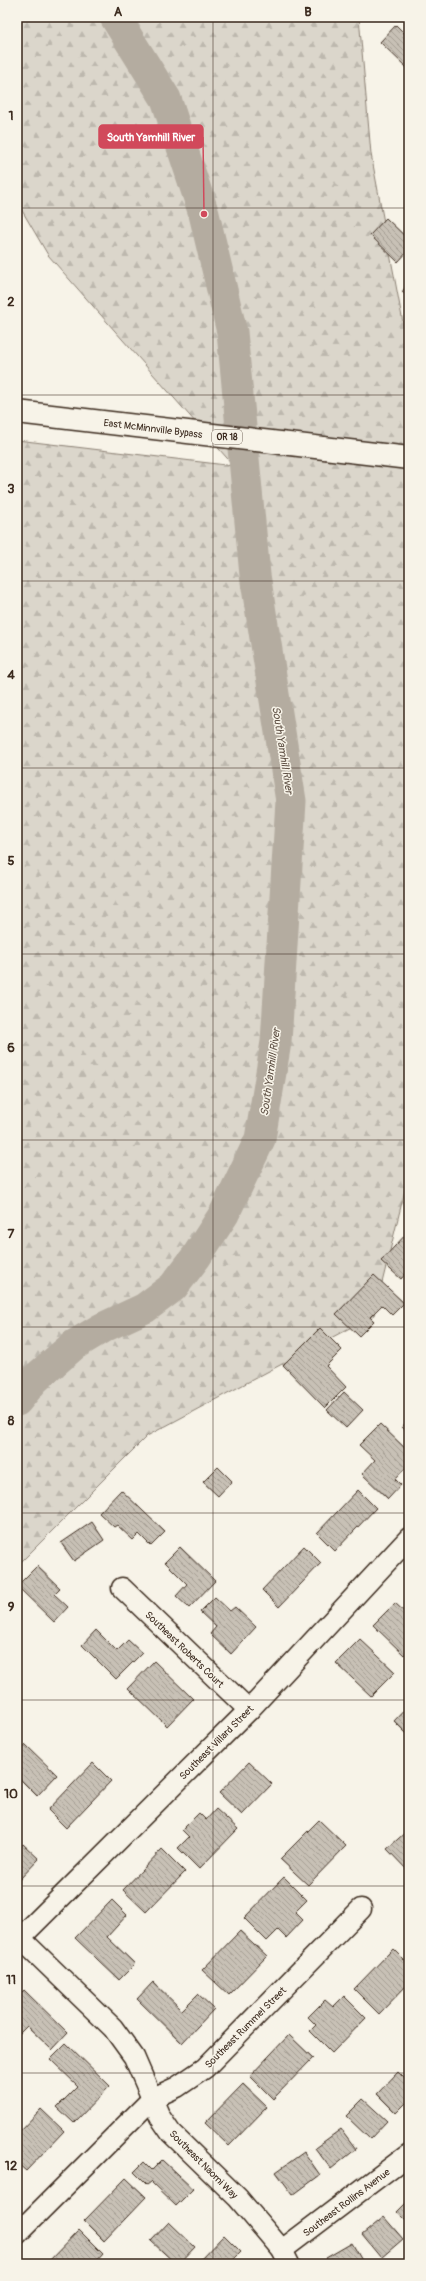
<svg xmlns="http://www.w3.org/2000/svg" width="426" height="2281" viewBox="0 0 426 2281" font-family="Pangolin,sans-serif">
<defs>
<pattern id="forest-firs" width="22" height="20" patternUnits="userSpaceOnUse"><rect width="22" height="20" fill="#dbd6cb"/><path d="M5 1l3.5 6h-7zM16 11l3.5 6h-7z" fill="#bdb8ae"/></pattern>
<pattern id="building-back-hatch" width="6" height="6" patternUnits="userSpaceOnUse"><rect width="6" height="6" fill="#c8c1b6"/><path d="M-1 5l2 2M0 0l6 6M5-1l2 2" fill="none" stroke="#a49d93"/></pattern>
</defs>
<rect width="100%" height="100%" fill="#f7f3e8"/>
<filter id="ink" filterUnits="userSpaceOnUse"><feTurbulence type="fractalNoise" baseFrequency=".025" numOctaves="2"/><feDisplacementMap in="SourceGraphic" scale="8" xChannelSelector="R" yChannelSelector="G"/><feConvolveMatrix kernelMatrix="1 2 1 2 8 2 1 2 1" color-interpolation-filters="sRGB"/></filter>
<g filter="url(#ink)">
<path fill="url(#forest-firs)" stroke="#8b8074" d="M17,17h342l12,137 38,200v820l-35,141 -227,121 -130,130v-1126l217,26 -186,-211 -31,-53z"/>
<g fill="none" stroke-linecap="round" stroke-linejoin="round">
<path stroke="#b4aca0" stroke-width="31" d="M17,1401l18,-22 39,-34 28,-17 43,-20 28,-21 23,-30 28,-43 36,-75 16,-97 15,-241 -36,-226 -23,-243 -28,-118 -38,-115 -51,-82"/>
</g>
<g fill="url(#building-back-hatch)" stroke="#3b2a1e">
<path d="M396,25l13,13v28l-2,2 -27,-26z"/>
<path d="M386,218l23,22v10l-11,12 -28,-27z"/>
<path d="M409,282v15l-7,-5z"/>
<path d="M409,1231v39l-8,9 -20,-18z"/>
<path d="M374,1275l30,28 -12,12 -10,-10 -12,12 4,4 -15,15 -23,-22z"/>
<path d="M320,1328l22,22 -16,16 20,21 -21,21 -42,-43z"/>
<path d="M344,1392l19,18 -17,18 -19,-18z"/>
<path d="M409,1419v14l-7,-6z"/>
<path d="M380,1424l29,28v12l-14,15 6,6 -13,14 -26,-25 13,-14 -16,-15z"/>
<path d="M218,1467l14,14 -14,15 -15,-14z"/>
<path d="M121,1490l44,42 -14,14 -12,-12 -6,6 -16,-15 -3,2 -15,-14z"/>
<path d="M358,1490l18,18 -41,43 -18,-18z"/>
<path d="M92,1522l12,18 -30,21 -13,-18z"/>
<path d="M304,1546l17,17 -42,44 -17,-17z"/>
<path d="M180,1547l35,34 -26,27 -13,-12 11,-12 -22,-22z"/>
<path d="M37,1566l23,22 -6,6 14,13 -14,15 -37,-36z"/>
<path d="M215,1597l15,14 5,-4 21,20 -25,27 -21,-20 6,-7 -16,-15z"/>
<path d="M395,1603l14,13v34l-5,5 -31,-30z"/>
<path d="M96,1630l21,21 11,-11 14,13 -26,26 -34,-34z"/>
<path d="M360,1639l35,33 -24,24 -35,-33z"/>
<path d="M154,1661l39,38 -26,27 -39,-38z"/>
<path d="M409,1705v31l-15,-15z"/>
<path d="M26,1745l31,30 -20,21 -20,-20v-21z"/>
<path d="M249,1762l23,22 -30,31 -23,-22z"/>
<path d="M93,1763l18,18 -45,47 -18,-18z"/>
<path d="M216,1809l22,20 -39,40 -21,-21 11,-11 -7,-7 17,-17 7,7z"/>
<path d="M319,1820l27,26 -38,39 -28,-26z"/>
<path d="M409,1829v43l-22,-23z"/>
<path d="M23,1844l16,15 -21,22 -1,-35 2,2z"/>
<path d="M162,1849l23,23 -39,40 -23,-22z"/>
<path d="M284,1877l23,23 -12,12 8,8 -17,18 -8,-8 -11,11 -23,-23z"/>
<path d="M112,1900l15,15 -20,22 28,27 -16,16 -44,-42z"/>
<path d="M240,1931l27,25 -38,39 -27,-25z"/>
<path d="M393,1949l16,16v18l-30,31 -25,-25z"/>
<path d="M153,1982l29,28 16,-16 16,15 -32,34 -45,-44z"/>
<path d="M24,1990l44,43 -16,17 -25,-24 -10,10v-39z"/>
<path d="M344,1996l22,22 -34,35 -22,-22 6,-6 -8,-8 17,-17 8,7z"/>
<path d="M289,2035l24,23 -40,41 -23,-23z"/>
<path d="M66,2043l44,43 -36,37 -17,-16 21,-21 -28,-27z"/>
<path d="M398,2072l11,11v17l-13,13 -19,-19z"/>
<path d="M243,2084l24,23 -38,39 -24,-23z"/>
<path d="M363,2099l24,22 -17,18 -24,-23z"/>
<path d="M41,2109l23,22 -38,40 -9,-8v-29z"/>
<path d="M341,2129l15,20 -25,20 -16,-21z"/>
<path d="M304,2152l16,23 -27,20 -17,-23z"/>
<path d="M162,2160l31,29 -17,17 -25,-24 -4,3 -13,-13 10,-10 8,8z"/>
<path d="M126,2178l20,19 -42,44 -20,-20z"/>
<path d="M409,2200v24l-12,-12z"/>
<path d="M384,2217l19,22 -22,19 -19,-23z"/>
<path d="M169,2222l26,25 -16,17h-3l-25,-23z"/>
<path d="M79,2230l24,24 -9,10h-48z"/>
<path d="M224,2235l17,17 -12,12h-26l-3,-4z"/>
<path d="M352,2243l12,21h-34l-4,-6z"/>
</g>
<g fill="none" stroke-linecap="round" stroke-linejoin="round">
<defs>
<g id="minor">
<path d="M122,1588l127,122"/>
<path d="M17,1935l96,93 21,29 26,60 11,16 67,65 44,52 7,14"/>
<path d="M17,1941l232,-231 160,-172"/>
<path d="M17,2234l136,-136 24,-11 28,-19 156,-159"/>
<path d="M282,2250l127,-96"/>
</g>
<path id="trunk" d="M17,412l392,46"/>
</defs>
<use href="#minor" stroke="#3b2a1e" stroke-width="23"/>
<use href="#trunk" stroke="#3b2a1e" stroke-width="25"/>
<use href="#minor" stroke="#f7f3e8" stroke-width="20"/>
<use href="#trunk" stroke="#f7f3e8" stroke-width="22"/>
</g>
</g>
<path fill="none" stroke="#3b2a1e" stroke-width="1" stroke-opacity="0.55" d="M213,17v2247M17,208h392M17,395h392M17,581h392M17,768h392M17,954h392M17,1140h392M17,1327h392M17,1513h392M17,1700h392M17,1886h392M17,2073h392"/>
<g text-anchor="middle" stroke-width="3" stroke-linejoin="round" paint-order="stroke">
<rect fill="#f7f3e8" stroke="#73665b" stroke-width="1" x="212" y="430" width="30" height="14" rx="3"/>
<g font-size="9" font-weight="bold" fill="#3b2a1e">
<text x="227" y="440">OR 18</text>
</g>
<g font-size="10" fill="#3b2a1e" stroke="#f7f3e8">
<text transform="translate(153 428) rotate(7)" y="4">East McMinnville Bypass</text>
<text transform="translate(185 1649) rotate(44)" y="4">Southeast Roberts Court</text>
<text transform="translate(216 1742) rotate(-45)" y="4">Southeast Villard Street</text>
<text transform="translate(245 2027) rotate(-45)" y="4">Southeast Rummel Street</text>
<text transform="translate(204 2164) rotate(45)" y="4">Southeast Naomi Way</text>
<text transform="translate(346 2202) rotate(-37)" y="4">Southeast Rollins Avenue</text>
</g>
<g font-size="11" font-style="italic" fill="#5f5145" stroke="#f7f3e8">
<text transform="translate(283 750) rotate(81)" y="4">South Yamhill River</text>
<text transform="translate(270 1072) rotate(-82)" y="4">South Yamhill River</text>
</g>
</g>
<path fill="none" stroke="#d1495b" stroke-width="1.5" d="M204 214L203 137"/>
<circle fill="#d1495b" stroke="#f7f3e8" stroke-width="1.5" cx="204" cy="214" r="4"/>
<rect fill="#d1495b" stroke="#d1495b" stroke-width="1.5" x="99" y="125" width="104" height="23" rx="4"/>
<g font-size="11" text-anchor="middle" font-weight="bold" fill="#fff">
<text x="151" y="141">South Yamhill River</text>
</g>
<rect width="426" height="2281" fill="none" stroke="#f7f3e8" stroke-width="44"/>
<rect x="22" y="22" width="382" height="2237" fill="none" stroke="#3b2a1e" stroke-width="1.5"/>
<g font-size="13" text-anchor="middle" font-weight="bold" fill="#3b2a1e">
<text x="118" y="16">A</text>
<text x="308" y="16">B</text>
<text x="11" y="120">1</text>
<text x="11" y="306">2</text>
<text x="11" y="493">3</text>
<text x="11" y="679">4</text>
<text x="11" y="865">5</text>
<text x="11" y="1052">6</text>
<text x="11" y="1238">7</text>
<text x="11" y="1425">8</text>
<text x="11" y="1611">9</text>
<text x="11" y="1798">10</text>
<text x="11" y="1984">11</text>
<text x="11" y="2170">12</text>
</g>
</svg>
